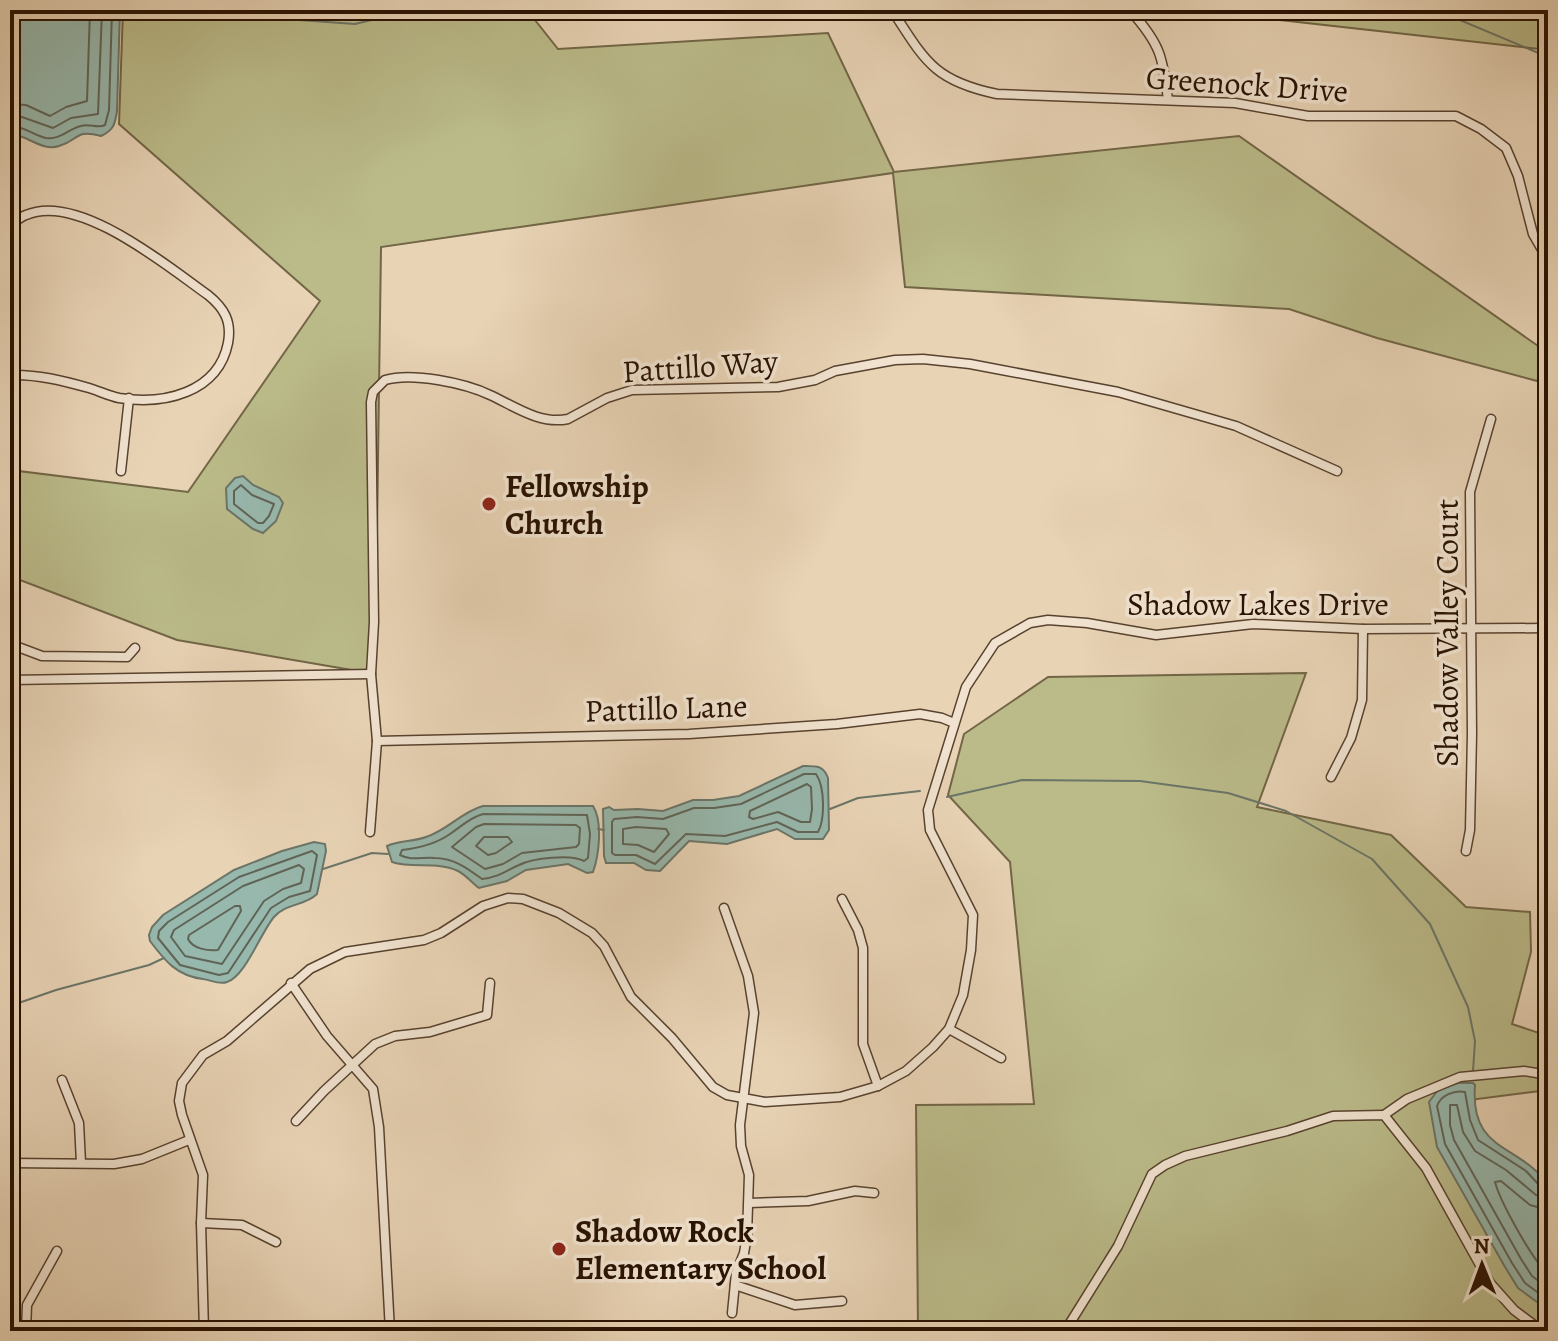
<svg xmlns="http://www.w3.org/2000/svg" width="1558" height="1341" viewBox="0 0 1558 1341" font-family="Alegreya,serif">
<rect width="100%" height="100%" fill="#e8d3b5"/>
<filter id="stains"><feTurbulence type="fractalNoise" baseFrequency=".0025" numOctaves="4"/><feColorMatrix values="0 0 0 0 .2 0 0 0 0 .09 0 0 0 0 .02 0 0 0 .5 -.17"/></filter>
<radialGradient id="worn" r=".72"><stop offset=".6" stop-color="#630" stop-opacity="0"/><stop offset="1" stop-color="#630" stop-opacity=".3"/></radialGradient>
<g fill="#bbbb8a" stroke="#726646" stroke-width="2">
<path d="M123,10h404l31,39 270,-16 66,139 345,-36 309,217v11l-11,17 -160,-43 -88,-29 -384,-22 -12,-114 -512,74 -6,427 -198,-34 -157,-60 -10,-2v-108l178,22 132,-191 -201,-177z"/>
<path d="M1263,10h285v40l-277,-31z"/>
<path d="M1306,673l-49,134 134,28 75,72 64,5 1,40 -19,72 36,12v54l-102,13 102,139v89h-630l-2,-226 118,-1 -24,-242 -62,-67 16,-61 84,-57z"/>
</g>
<g fill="#97b8ad" stroke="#6b7568" stroke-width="2">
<path d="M10,10h110l-3,101c-2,13 -3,19 -16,25 -27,-7 -21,4 -42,10 -17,6 -33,-12 -49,-12z"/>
<path d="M243,476l10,9 26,12 4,6 -7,18 -13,12 -10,-4 -26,-20 -1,-21 9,-10z"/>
<path d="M803,766c13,0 20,-1 25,12l1,52 -6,9h-28l-18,-10 -50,15 -38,-3 -29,30 -14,-1 -12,-7h-28l-2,-7 -1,-47 6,-2 5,3 24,-1 25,2 30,-11h20l26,-4z"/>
<path d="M483,806h110c10,16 6,49 0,66l-6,1 -19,-9 -42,6 -19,11 -28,7c-7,-5 -13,-13 -21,-17 -20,-10 -45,-2 -66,-9l-5,-16c12,-6 26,-4 39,-9 22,-7 35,-25 57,-31z"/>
<path d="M314,842l11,2 1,7 -9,43c-12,12 -31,9 -43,23 -13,15 -29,60 -47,65 -8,3 -16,-2 -24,-3 -26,-3 -38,-18 -53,-38l-1,-6 3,-8 11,-12 71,-45 48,-19z"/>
<path d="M1458,1083h15l2,2c-5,66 39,57 73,98v127l-30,-22 -13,-21 -68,-120 -8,-45 9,-12z"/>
</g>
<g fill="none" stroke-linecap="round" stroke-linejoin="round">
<g stroke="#606457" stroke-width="2">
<path d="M10,104l16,1 24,11 16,-9 21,-6 3,-91"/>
<path d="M10,116l12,1 31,11 18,-10 27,-4 4,-104"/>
<path d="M10,126c14,0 23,9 36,12 14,2 22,-9 35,-12 9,-3 16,3 24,-1l4,-15 3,-100"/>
<path d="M241,485l11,10 22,9 -5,12 -6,7h-5l-24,-19v-13z"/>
<path d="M804,774h12c9,13 9,45 2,58h-20l-21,-10 -52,14 -39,-2 -31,30 -19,-9h-21l-3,-2v-31l2,-3 23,-2 26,2 31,-11h20l27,-4z"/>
<path d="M807,784l4,3 1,22 -2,13h-9l-23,-10 -25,7 -4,-2 1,-6z"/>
<path d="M483,814l104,1 3,19 -2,24 -4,3c-13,-7 -51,-3 -65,4 -14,6 -20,12 -37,14 -15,-11 -28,-21 -48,-21 -12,-1 -23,3 -34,-3l2,-5c17,-2 34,-6 48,-16 12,-8 19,-16 33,-20z"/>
<path d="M484,824l92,1 4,3 -1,16 -3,3 -54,6 -19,11 -18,5 -33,-22 24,-20z"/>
<path d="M636,827l30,2 3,5 -15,18 -16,-7 -15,-1v-15z"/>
<path d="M484,837h24l4,5 -16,11 -8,2 -12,-9z"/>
<path d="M312,851l5,4 -7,36 -21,6 -18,11 -43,65 -9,2 -39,-10 -22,-27 1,-7 9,-9 71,-45z"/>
<path d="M299,865l5,4 -3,14 -18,6 -19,12 -42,63 -37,-8 -14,-19 3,-7 69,-44z"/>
<path d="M235,906h5l1,5 -23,39c-10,1 -25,-1 -30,-11l1,-4z"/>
<path d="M1548,1188l-8,-2 -14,-15 -48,-31 -8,-20 -5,-28c-11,-2 -24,3 -28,14l8,38 67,119 13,20 23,17"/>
<path d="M1548,1198l-12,-3 -30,-25 -31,-19 -12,-19 -6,-27h-7v20l4,15 67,119 11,17 16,12"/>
<path d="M1548,1210l-18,-5 -29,-24 -6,1c5,19 38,80 53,91"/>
</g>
<g stroke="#6b7568" stroke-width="2">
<path d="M234,10l51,9 70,5 57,-14"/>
<path d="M1436,10l112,47"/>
<path d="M947,797l75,-17 118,1 88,12 58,18 86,48 58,65 38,83 7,34 -2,30"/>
<path d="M830,809l28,-11 62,-7"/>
<path d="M598,829l6,1"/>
<path d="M323,869l49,-16 16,1"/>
<path d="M10,1006l46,-16 93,-25 15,-7"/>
</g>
<defs>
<g id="minor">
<path d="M892,10c33,51 42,71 105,84l238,9 73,13h148l25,13 25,19 12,28 15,58 15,26"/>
<path d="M1130,10c30,34 33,46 38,90"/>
<path d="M600,12l4,-2"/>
<path d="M10,225c5,-3 10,-8 16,-10 52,-23 141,51 182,80 16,13 24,26 20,48 -10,50 -64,62 -109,55 -10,-2 -20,-7 -30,-10 -25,-7 -52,-14 -79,-13"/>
<path d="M10,414l2,12"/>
<path d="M121,471l8,-73"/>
<path d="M10,644l32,12 85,1 8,-9"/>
<path d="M10,680l361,-6"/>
<path d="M377,741l312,-7 148,-10 83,-10 22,4 12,5"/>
<path d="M1331,777l20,-39 11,-38 1,-71"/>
<path d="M370,832l7,-91 -6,-67 3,-52 -3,-220 2,-10 12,-12c27,-8 80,3 105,15 24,11 50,30 78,24l39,-21 25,-8 146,-3 37,-7 20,-9 60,-11 28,-1 47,5 148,28 118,34 101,45"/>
<path d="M1466,851l4,-21 2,-96 -2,-242 21,-73"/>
<path d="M842,899l16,31 5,18v96l15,42"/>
<path d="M724,908l24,68 6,37 -14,112 1,21 8,29 -2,61 -3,17 -8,20 -4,40"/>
<path d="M291,983l36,53 46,53 6,38 11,204"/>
<path d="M949,1029l52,29"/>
<path d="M62,1080l17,43 2,40"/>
<path d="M1384,1115l23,-16 53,-22 64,-6 24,4"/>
<path d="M296,1121l28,-30 51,-47 20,-8 35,-4 57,-17 3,-32"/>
<path d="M10,1163l104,1 28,-5 47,-19"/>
<path d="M749,1203l59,-2 47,-10 19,2"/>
<path d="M201,1223l41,2 34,17"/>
<path d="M735,1285l60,20 47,-4"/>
<path d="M26,1331l1,-26 30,-54"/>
<path d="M204,1331l-3,-108 2,-48 -21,-60 -3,-14 3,-18 21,-28 24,-14 83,-72 35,-17 79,-12 17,-7 42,-27 25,-8 15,1 36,14 33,20 12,13 27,51 41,41 41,49 14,8 38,7 75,-5 38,-11 28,-15 27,-24 16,-18 14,-34 8,-45 2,-35 -43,-85 -2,-20 38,-123 29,-44 35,-20 18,-3 39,3 69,12 97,-11 110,5 185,-1"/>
<path d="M1065,1331l53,-85 34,-72 13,-9 20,-9 102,-25 46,-15 51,-1 42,53 64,115 24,27 28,21"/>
</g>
</defs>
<use href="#minor" stroke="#58422e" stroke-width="11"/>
<use href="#minor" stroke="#f0e2cf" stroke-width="8"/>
</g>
<g fill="#8f2418" stroke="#f0e2cf" stroke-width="3">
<circle cx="489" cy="504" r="8"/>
<circle cx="559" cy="1249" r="8"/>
</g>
<g text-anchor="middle" stroke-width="7" stroke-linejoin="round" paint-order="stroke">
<g font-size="32" fill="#281101" stroke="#f0e2cf">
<text transform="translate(1247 84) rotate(4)" y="11">Greenock Drive</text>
<text transform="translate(700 366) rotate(-4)" y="11">Pattillo Way</text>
<text x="1258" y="615">Shadow Lakes Drive</text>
<text transform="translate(1447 633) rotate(-90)" y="11">Shadow Valley Court</text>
<text transform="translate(666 708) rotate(-2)" y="11">Pattillo Lane</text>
</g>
<g font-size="32" font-weight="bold" fill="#281101" stroke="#f0e2cf" text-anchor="start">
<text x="505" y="497">Fellowship<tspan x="505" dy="37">Church</tspan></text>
<text x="575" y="1242">Shadow Rock<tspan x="575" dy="37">Elementary School</tspan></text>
</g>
</g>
<rect width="1558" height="1341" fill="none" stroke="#e8d3b5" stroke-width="40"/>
<rect x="12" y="12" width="1534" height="1317" fill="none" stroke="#281101" stroke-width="4"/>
<rect x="20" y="20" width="1518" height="1301" fill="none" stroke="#281101" stroke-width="2"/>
<g transform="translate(1482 1265) rotate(359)" stroke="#f0e2cf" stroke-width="6" paint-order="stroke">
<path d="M0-6L14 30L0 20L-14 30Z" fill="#281101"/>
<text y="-12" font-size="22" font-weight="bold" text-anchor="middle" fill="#281101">N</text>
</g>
<rect width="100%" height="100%" filter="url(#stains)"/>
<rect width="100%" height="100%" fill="url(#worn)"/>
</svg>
